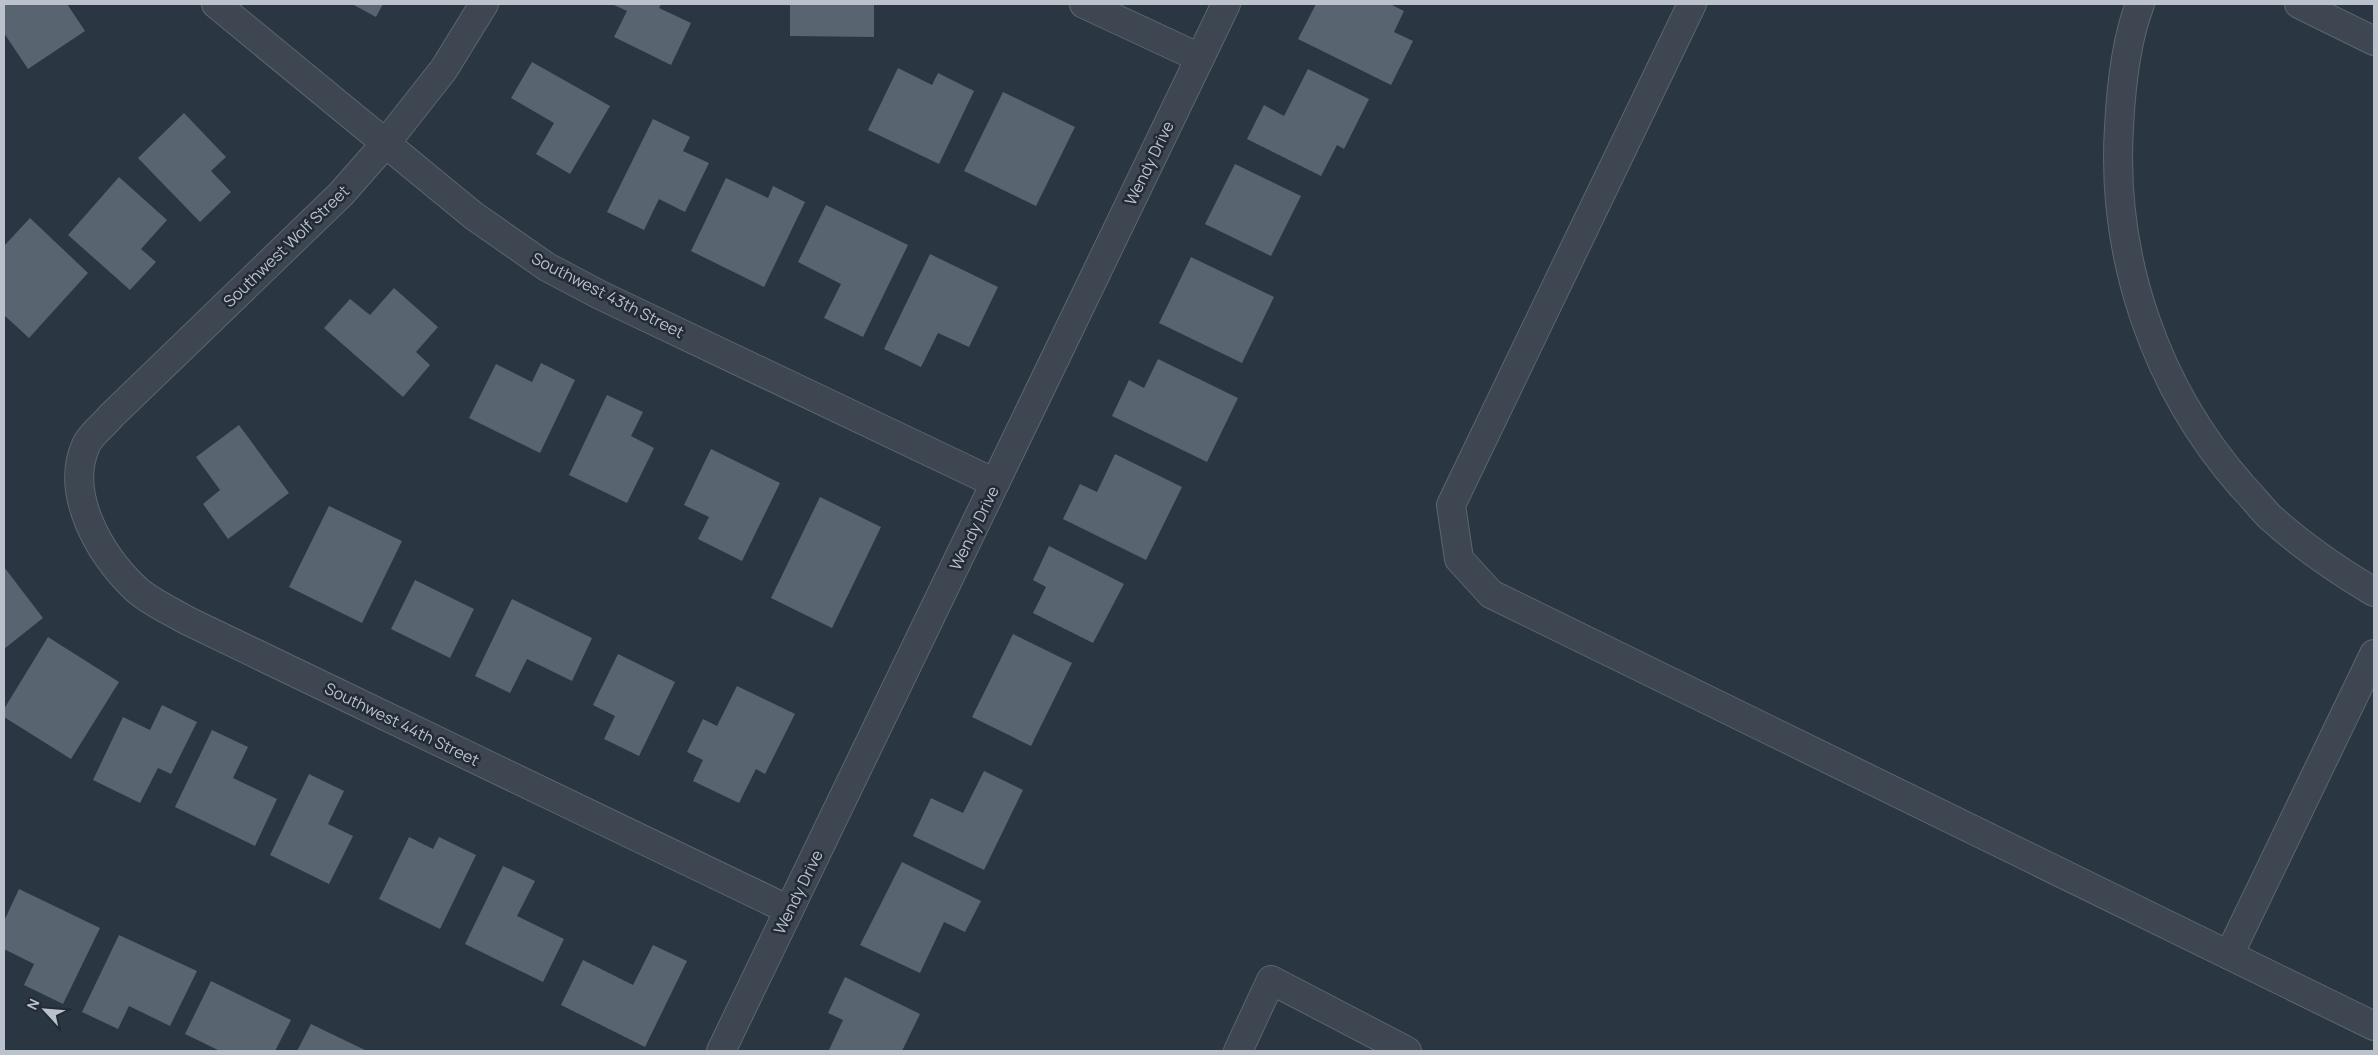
<svg xmlns="http://www.w3.org/2000/svg" width="2378" height="1055" viewBox="0 0 2378 1055" font-family="Manrope,sans-serif">
<rect width="100%" height="100%" fill="#2a3641"/>
<g fill="#586470">
<path d="M4,4h63l18,27 -57,38 -24,-36z"/>
<path d="M352,4h31l-7,13z"/>
<path d="M612,4h49l-2,4 32,15 -20,42 -57,-28 13,-26z"/>
<path d="M790,4h84v33l-84,-1z"/>
<path d="M1316,4h74l14,7 -10,21 19,9 -22,44 -93,-46z"/>
<path d="M532,62l78,44 -40,68 -34,-20 18,-31 -43,-25z"/>
<path d="M898,68l34,17 6,-12 36,18 -35,73 -71,-34z"/>
<path d="M1308,69l61,30 -25,50 -7,-4 -16,31 -74,-37 17,-34 20,11z"/>
<path d="M1003,92l72,35 -39,79 -72,-35z"/>
<path d="M184,113l42,44 -15,14 20,21 -31,30 -62,-64z"/>
<path d="M653,119l37,18 -7,14 26,12 -24,49 -26,-13 -15,31 -37,-18z"/>
<path d="M1235,164l66,32 -30,60 -66,-32z"/>
<path d="M119,177l48,43 -26,29 15,13 -26,28 -62,-55z"/>
<path d="M726,178l42,20 5,-12 32,16 -41,85 -73,-36z"/>
<path d="M826,205l82,40 -45,92 -39,-19 17,-34 -43,-22z"/>
<path d="M30,218l58,55 -59,65 -25,-23v-69z"/>
<path d="M930,254l68,33 -29,60 -31,-14 -17,34 -37,-18z"/>
<path d="M1191,257l83,40 -32,66 -83,-40z"/>
<path d="M394,288l44,39 -22,25 14,13 -27,32 -79,-69 26,-29 20,16z"/>
<path d="M1158,359l80,39 -31,64 -95,-46 17,-36 15,8z"/>
<path d="M541,363l34,17 -35,73 -71,-35 27,-54 36,18z"/>
<path d="M607,395l36,17 -12,24 23,12 -27,55 -58,-28z"/>
<path d="M239,425l50,68 -61,46 -25,-35 17,-14 -24,-33z"/>
<path d="M711,449l69,34 -38,78 -44,-22 11,-22 -25,-12z"/>
<path d="M1115,454l67,33 -36,73 -83,-41 17,-35 17,8z"/>
<path d="M820,497l61,30 -49,101 -61,-30z"/>
<path d="M329,506l73,35 -40,82 -73,-36z"/>
<path d="M1049,546l75,38 -31,59 -60,-30 13,-26 -13,-7z"/>
<path d="M4,567l39,51 -39,31z"/>
<path d="M415,580l59,29 -24,49 -59,-29z"/>
<path d="M512,599l80,39 -20,43 -45,-22 -17,34 -35,-17z"/>
<path d="M1013,634l59,29 -41,83 -59,-29z"/>
<path d="M48,637l71,45 -48,77 -67,-42v-8z"/>
<path d="M618,654l57,28 -36,74 -35,-17 11,-23 -22,-11z"/>
<path d="M737,686l58,28 -30,60 -9,-5 -17,34 -46,-22 10,-21 -16,-8 16,-33 14,7z"/>
<path d="M162,705l35,17 -26,52 -13,-6 -18,35 -47,-23 30,-63 27,13z"/>
<path d="M212,730l36,17 -15,31 44,21 -22,47 -80,-39z"/>
<path d="M984,771l39,19 -39,80 -71,-34 18,-38 32,15z"/>
<path d="M309,774l35,17 -16,33 25,12 -24,48 -59,-29z"/>
<path d="M409,837l24,12 6,-12 37,18 -36,74 -61,-30z"/>
<path d="M902,862l79,39 -16,31 -21,-10 -24,51 -60,-28z"/>
<path d="M503,866l32,15 -18,35 47,23 -21,43 -78,-38z"/>
<path d="M19,889l81,39 -37,76 -39,-19 10,-21 -30,-15v-28z"/>
<path d="M119,935l78,36 -27,55 -41,-20 -11,23 -36,-17z"/>
<path d="M653,945l34,16 -42,86 -84,-42 22,-45 50,25z"/>
<path d="M845,977l75,37 -18,37 -73,-1 14,-30 -15,-7z"/>
<path d="M211,981l80,39 -16,31h-55l-35,-17z"/>
<path d="M311,1024l56,27h-70z"/>
</g>
<g fill="none" stroke-linecap="round" stroke-linejoin="round">
<defs>
<g id="minor">
<path d="M216,4l258,212 73,51 53,28 395,188"/>
<path d="M484,4l-40,65 -59,75 -44,50 -230,222c-7,9 -21,19 -25,29 -22,49 14,110 50,144 14,13 35,22 52,32l601,289"/>
<path d="M1084,4l116,54"/>
<path d="M1692,4l-241,501 8,54 32,35 883,432"/>
<path d="M2140,4c-14,36 -19,84 -21,123 -8,130 36,260 123,359 10,10 18,21 28,31 32,29 67,53 104,75"/>
<path d="M2299,4l75,37"/>
<path d="M2229,955l145,-301"/>
<path d="M721,1051l505,-1047"/>
<path d="M1238,1051l33,-71 136,71"/>
</g>
</defs>
<use href="#minor" stroke="#5c656e" stroke-width="30"/>
<use href="#minor" stroke="#3e4751" stroke-width="28"/>
</g>
<g text-anchor="middle" stroke-width="5" stroke-linejoin="round" paint-order="stroke">
<g font-size="16" fill="#bbc2cb" stroke="#232c36">
<text transform="translate(1149 163) rotate(-64)" y="6">Wendy Drive</text>
<text transform="translate(286 246) rotate(-44)" y="6">Southwest Wolf Street</text>
<text transform="translate(608 295) rotate(27)" y="6">Southwest 43th Street</text>
<text transform="translate(974 528) rotate(-64)" y="6">Wendy Drive</text>
<text transform="translate(402 724) rotate(26)" y="6">Southwest 44th Street</text>
<text transform="translate(798 892) rotate(-64)" y="6">Wendy Drive</text>
</g>
</g>
<rect width="2378" height="1055" fill="none" stroke="#bbc2cb" stroke-width="10"/>
<g transform="translate(45 1010) rotate(296)" stroke="#232c36" stroke-width="4" paint-order="stroke">
<path d="M0-4L9 19L0 12L-9 19Z" fill="#bbc2cb"/>
<text y="-8" font-size="14" font-weight="bold" text-anchor="middle" fill="#bbc2cb">N</text>
</g>
</svg>
